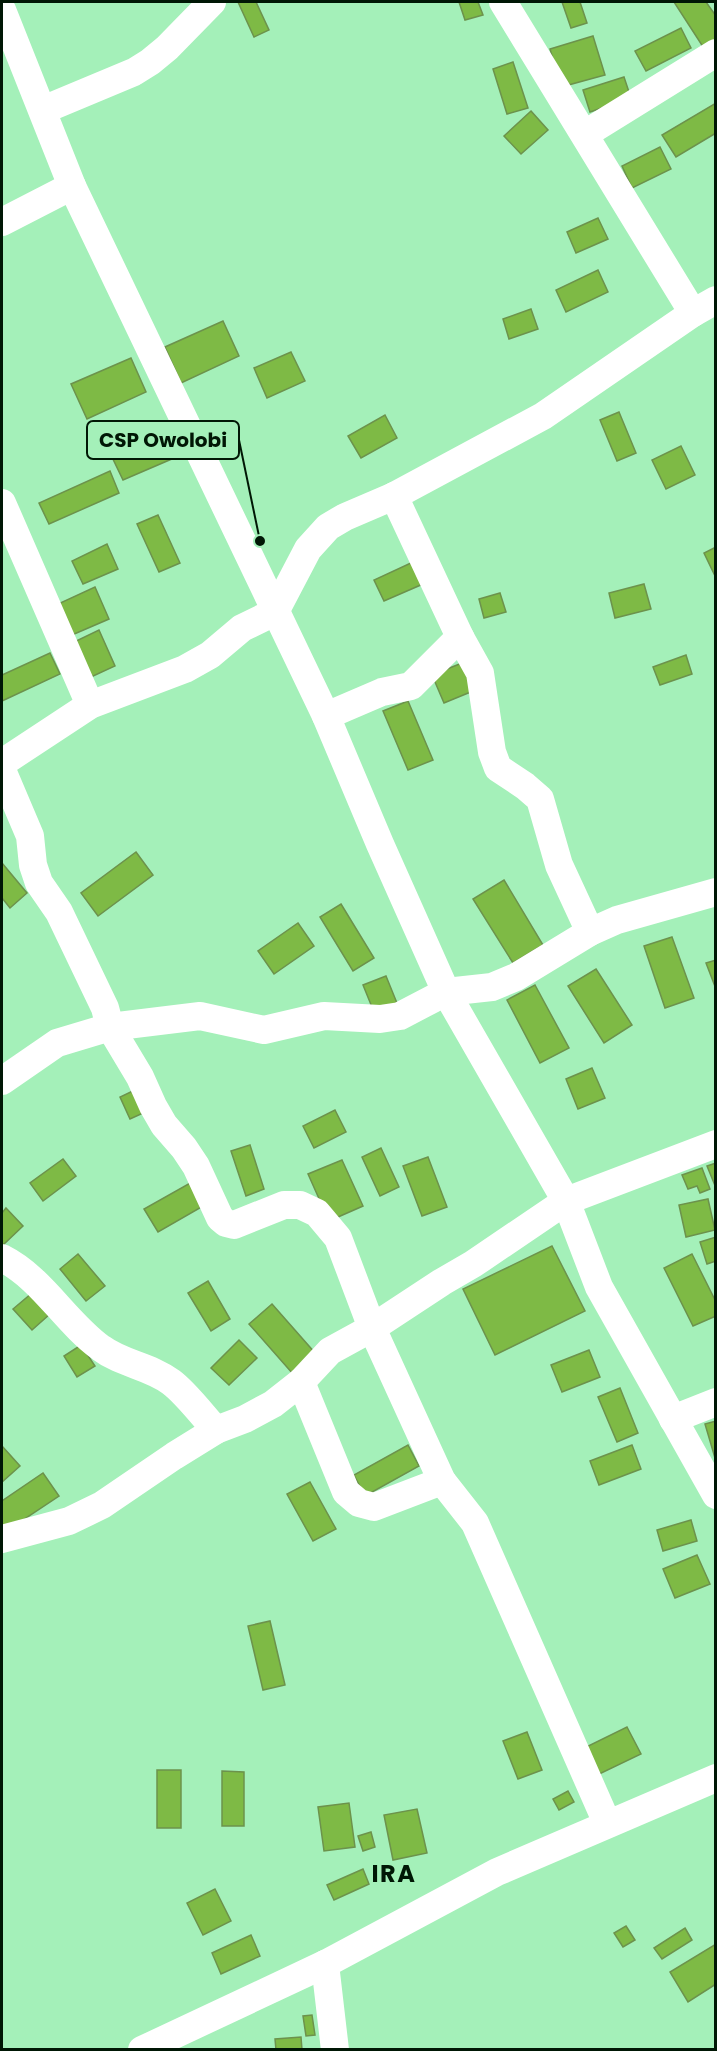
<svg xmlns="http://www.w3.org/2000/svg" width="717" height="2051" viewBox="0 0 717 2051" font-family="Poppins,sans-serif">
<rect width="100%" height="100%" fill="#a4f0b9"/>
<g fill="#7eba45" stroke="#6c924c" stroke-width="1.5">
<path d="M238,2h18l13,28 -15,7z"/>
<path d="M459,2h19l5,13 -18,5z"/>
<path d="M562,2h18l7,21 -16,5z"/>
<path d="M674,2h32l10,14v32l-9,5z"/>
<path d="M681,28l10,20 -45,23 -11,-20z"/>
<path d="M593,36l12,39 -44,12 -11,-38z"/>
<path d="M513,62l15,46 -21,6 -14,-45z"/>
<path d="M624,77l7,21 -41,14 -7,-22z"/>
<path d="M716,103v30l-40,24 -14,-22z"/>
<path d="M531,111l17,19 -27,24 -17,-18z"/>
<path d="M660,147l11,22 -39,19 -10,-22z"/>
<path d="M598,218l10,21 -32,14 -9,-21z"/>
<path d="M598,270l10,22 -42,20 -10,-22z"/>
<path d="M531,309l7,20 -29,10 -6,-20z"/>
<path d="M223,321l16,35 -58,27 -16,-36z"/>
<path d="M291,352l14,29 -38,17 -13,-30z"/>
<path d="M131,358l15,34 -59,27 -16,-35z"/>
<path d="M619,412l17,41 -19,8 -17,-41z"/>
<path d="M385,415l12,23 -36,20 -13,-22z"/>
<path d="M163,434l11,24 -51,22 -11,-23z"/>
<path d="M681,446l14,29 -29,14 -14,-29z"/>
<path d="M110,471l9,22 -70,31 -10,-21z"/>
<path d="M158,515l22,48 -21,9 -22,-48z"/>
<path d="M107,544l11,25 -35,15 -11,-23z"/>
<path d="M716,547v31l-12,-25z"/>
<path d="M413,562l10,22 -39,17 -10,-21z"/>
<path d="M644,584l7,25 -36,9 -6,-25z"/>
<path d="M95,587l14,32 -37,16 -14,-31z"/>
<path d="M500,593l6,19 -22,6 -5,-19z"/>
<path d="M99,630l16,36 -24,11 -17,-35z"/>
<path d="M50,653l10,21 -58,27v-26z"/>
<path d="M686,655l6,19 -32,11 -7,-18z"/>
<path d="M462,663l11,28 -29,12 -12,-28z"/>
<path d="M408,701l25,59 -25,10 -25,-59z"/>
<path d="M136,852l17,23 -55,41 -17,-23z"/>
<path d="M2,863l25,30 -17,15 -8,-10z"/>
<path d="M504,880l39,65 -30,18 -40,-64z"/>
<path d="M341,904l33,54 -21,13 -33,-54z"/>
<path d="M298,923l16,23 -40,28 -16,-23z"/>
<path d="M672,937l22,61 -29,10 -21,-62z"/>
<path d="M716,960v29l-10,-26z"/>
<path d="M596,969l36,56 -28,18 -36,-57z"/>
<path d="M386,976l13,32 -23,9 -13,-32z"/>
<path d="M535,985l34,63 -29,15 -33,-63z"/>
<path d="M592,1068l13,30 -27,11 -12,-30z"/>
<path d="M139,1088l11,22 -20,9 -10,-22z"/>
<path d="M335,1110l11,22 -32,16 -11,-22z"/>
<path d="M250,1145l14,44 -18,7 -15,-45z"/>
<path d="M381,1148l18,39 -19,9 -18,-39z"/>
<path d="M428,1157l19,50 -25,9 -19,-50z"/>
<path d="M63,1159l13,17 -33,25 -13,-18z"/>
<path d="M342,1160l21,46 -34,15 -21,-47z"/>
<path d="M716,1163v25l-9,-22z"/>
<path d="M702,1168l8,21 -10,4 -3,-7 -9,3 -6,-14z"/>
<path d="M192,1182l13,23 -47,27 -14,-23z"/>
<path d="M708,1199l7,31 -29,7 -7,-32z"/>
<path d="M6,1208l17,18 -20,19 -1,-2v-30z"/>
<path d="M716,1237v24l-9,3 -7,-22z"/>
<path d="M552,1246l33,65 -90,44 -32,-66z"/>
<path d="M78,1254l27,32 -19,15 -26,-32z"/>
<path d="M692,1254l24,48v14l-23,10 -29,-58z"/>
<path d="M208,1281l22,38 -19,12 -23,-38z"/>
<path d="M32,1293l18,21 -18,16 -19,-21z"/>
<path d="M272,1304l44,50 -23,20 -44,-50z"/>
<path d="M239,1340l18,18 -28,27 -18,-17z"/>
<path d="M81,1345l14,21 -18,11 -13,-21z"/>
<path d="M589,1350l11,27 -38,15 -11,-27z"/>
<path d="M620,1388l18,45 -21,9 -19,-45z"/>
<path d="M716,1421v37h-1l-10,-34z"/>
<path d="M408,1445l11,21 -54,30 -11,-21z"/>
<path d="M632,1445l9,24 -42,16 -9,-24z"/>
<path d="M2,1446l18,20 -18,16z"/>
<path d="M43,1473l16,23 -54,36 -3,-5v-26z"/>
<path d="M310,1482l26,47 -23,12 -26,-47z"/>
<path d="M691,1520l6,21 -34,10 -6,-21z"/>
<path d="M697,1555l13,29 -35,14 -12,-29z"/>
<path d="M270,1621l15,64 -22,5 -15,-64z"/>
<path d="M627,1727l14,27 -48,23 -13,-27z"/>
<path d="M527,1732l15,38 -24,9 -15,-38z"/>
<rect x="157" y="1770" width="24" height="58"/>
<path d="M222,1771l22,1v54h-22z"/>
<path d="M568,1791l6,11 -15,8 -6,-11z"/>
<path d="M349,1803l6,44 -31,4 -6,-44z"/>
<path d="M417,1809l10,44 -34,7 -9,-45z"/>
<path d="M371,1832l4,15 -12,4 -5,-15z"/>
<path d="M363,1869l6,15 -35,16 -7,-15z"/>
<path d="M215,1889l16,32 -28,14 -16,-32z"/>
<path d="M626,1926l9,14 -12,7 -9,-14z"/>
<path d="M685,1928l7,12 -30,19 -8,-11z"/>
<path d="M251,1935l9,21 -39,18 -9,-21z"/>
<path d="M716,1944v40l-28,18 -18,-30z"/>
<path d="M312,2015l3,20 -9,1 -3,-20z"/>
<path d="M301,2037l1,13h-26l-1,-11z"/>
</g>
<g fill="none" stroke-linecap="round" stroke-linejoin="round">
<g stroke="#fff" stroke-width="28">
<path d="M503,2l190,311"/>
<path d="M2,10l70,176 254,530 54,128 66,148 120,209 33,86 117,208"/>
<path d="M43,110l91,-38 16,-10 17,-14 45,-46"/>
<path d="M585,134l131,-81"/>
<path d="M2,222l70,-36"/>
<path d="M394,496l66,141 20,36 12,79 6,16 27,18 15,13 19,66 31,67"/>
<path d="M2,503l88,202"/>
<path d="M326,716l56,-24 29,-6 49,-49"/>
<path d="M2,763l88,-58 95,-36 25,-14 32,-27 33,-16 33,-63 20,-22 17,-10 49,-21 149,-80 150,-103 23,-13"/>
<path d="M2,770l28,66 3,29 6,18 20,29 46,96 5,19 30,50 13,29 11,19 20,23 12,18 24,52 6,5 8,2 50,-20h16l17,8 21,25 34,90 70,153 33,42 132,300"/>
<path d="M2,1081l55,-38 53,-16 90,-11 64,14 60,-14 56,3 20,-3 46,-24 46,-5 24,-10 74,-45 27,-12 99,-28"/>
<path d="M2,1258c40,20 63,64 99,90 21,16 49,18 70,34 15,11 32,34 45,48"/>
<path d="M301,1382l45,110 13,11 15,4 68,-26"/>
<path d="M673,1419l43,-17"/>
<path d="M2,1539l67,-18 33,-16 72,-49 42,-26 29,-11 28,-15 28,-22 29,-31 42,-23 70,-46 31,-18 93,-63 150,-57"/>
<path d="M325,1964l10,86"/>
<path d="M142,2050l183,-86 172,-92 219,-94"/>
</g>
</g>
<g text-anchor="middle" stroke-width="4.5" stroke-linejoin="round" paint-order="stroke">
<g font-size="24" font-weight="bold" letter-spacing="1.5" fill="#001705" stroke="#a4f0b9">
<text x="394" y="1882">IRA</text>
</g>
</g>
<path fill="none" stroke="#001705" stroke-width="2" d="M260 541L239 440"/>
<circle fill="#001705" stroke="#a4f0b9" stroke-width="2" cx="260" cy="541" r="6"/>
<rect fill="#a4f0b9" stroke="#001705" stroke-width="2" x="87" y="421" width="152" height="38" rx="6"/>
<g font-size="20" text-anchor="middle" font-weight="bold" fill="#001705">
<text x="163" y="447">CSP Owolobi</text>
</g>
<rect width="717" height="2051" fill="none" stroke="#001705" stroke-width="6"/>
</svg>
